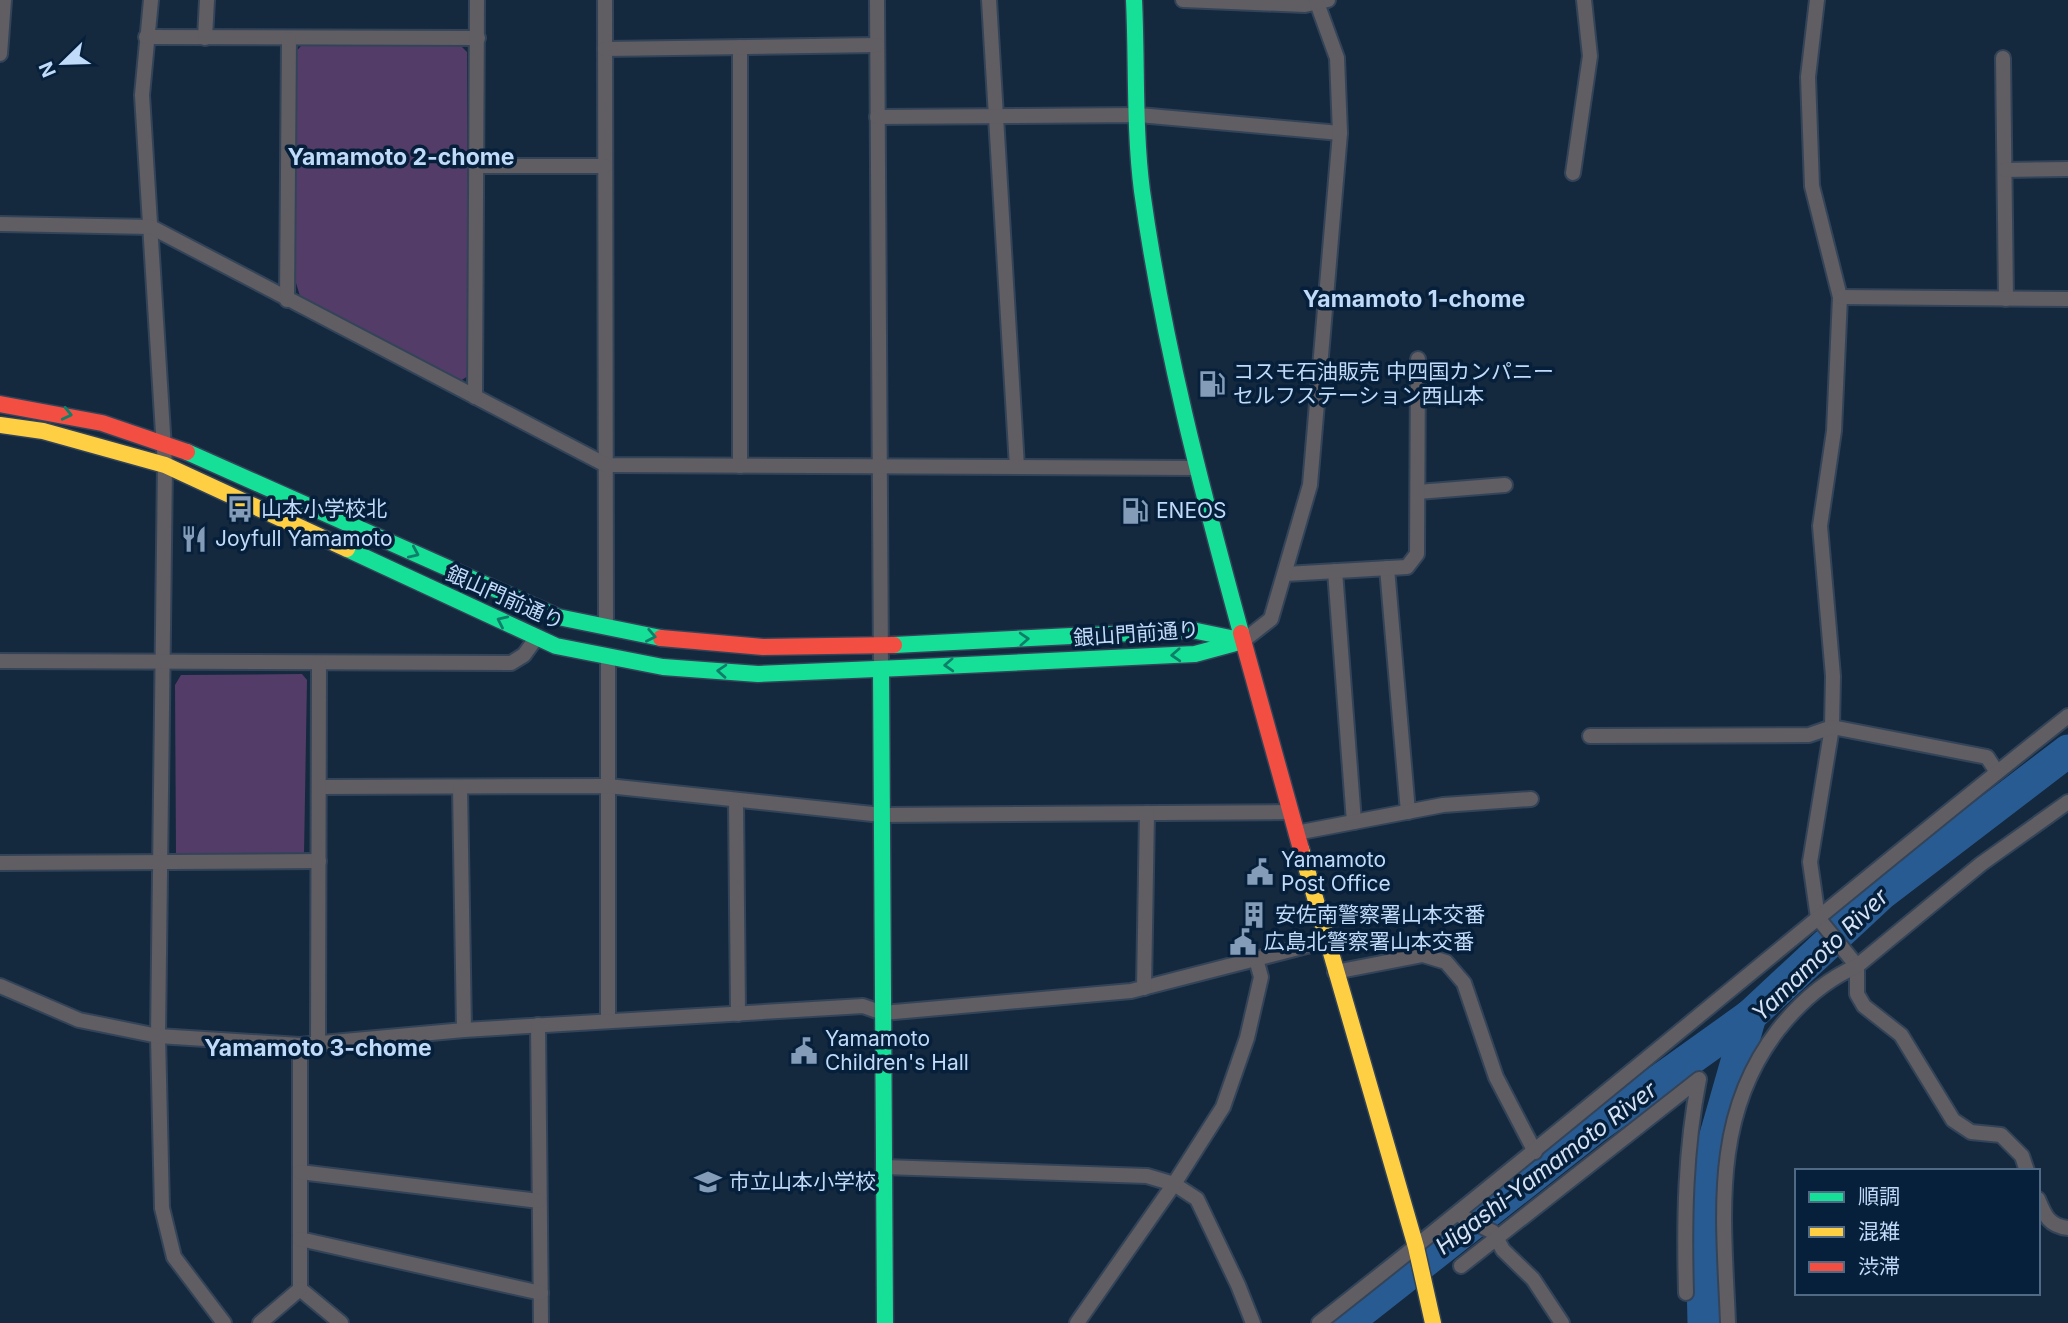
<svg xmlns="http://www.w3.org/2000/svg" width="2068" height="1323" viewBox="0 0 2068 1323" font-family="Inter,'Noto Sans JP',sans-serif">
<rect width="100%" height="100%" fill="#14283e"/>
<g fill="#543c68">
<path d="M301,46h160l6,6 1,324 -8,5 -160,-85 -4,-13 -2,-229z"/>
<path d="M302,674l5,6 -3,175h-128l-1,-170 6,-10z"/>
</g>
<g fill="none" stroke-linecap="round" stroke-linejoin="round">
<g stroke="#295b93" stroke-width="33">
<path d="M1346,1323l249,-196 155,-111 131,-122 187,-143"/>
<path d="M1704,1323l-3,-135 49,-172"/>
</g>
<defs>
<g id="street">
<path d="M151,0l-9,95 23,370 -7,571 4,172 12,49 50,66"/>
<path d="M605,0l1,627"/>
<path d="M877,0l4,669"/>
<path d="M989,0l28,467"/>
<path d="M1183,0l122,5 23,-5"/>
<path d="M1817,0l-9,77 4,109 28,111 -6,134 -14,95 13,150 -1,51 -22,135 8,56 39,48v28l7,12 37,29 52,85 18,12 30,3 21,21 5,15"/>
<path d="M146,37l332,1"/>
<path d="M205,38l2,-38"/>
<path d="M740,47v419"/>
<path d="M605,49l272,-4"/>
<path d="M0,54l4,-54"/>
<path d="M2003,58l3,241"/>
<path d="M877,117l262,-2 201,18"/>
<path d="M477,166h128"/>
<path d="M2005,170l63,-1"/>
<path d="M1573,173l17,-117 -6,-56"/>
<path d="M0,224l151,3 455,238 590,3"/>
<path d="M1840,297l228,2"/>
<path d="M287,300l2,-261"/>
<path d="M475,397l2,-397"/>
<path d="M1418,492l87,-7"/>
<path d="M1387,568l21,244"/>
<path d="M1335,571l19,251"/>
<path d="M1285,574l122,-7 10,-13 1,-195"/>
<path d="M1243,641l28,-22 39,-134 30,-352 -3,-75 -21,-58"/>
<path d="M608,656v365"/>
<path d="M0,661l511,2 13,-8 13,-18"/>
<path d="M1590,736l219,-1 23,-8 155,30 10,15"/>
<path d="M319,787l289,-1 274,29 408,-3"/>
<path d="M460,787l4,243"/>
<path d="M736,800l2,214"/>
<path d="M1296,833l147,-28 88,-6"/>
<path d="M0,863l319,-2"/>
<path d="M1335,972l88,-17 23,7 18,21 32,94 39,75"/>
<path d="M0,986l79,34 79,16 142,9 164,-15 399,-24 20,7 248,-22 195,-50"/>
<path d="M1144,988l3,-175"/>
<path d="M538,1025l3,298"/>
<path d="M318,1043l1,-380"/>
<path d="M300,1045v244l41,34"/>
<path d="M884,1167l263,9 27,8 23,15 41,86 15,38"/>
<path d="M300,1172l239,29"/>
<path d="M2038,1199c7,17 11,27 30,29"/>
<path d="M1457,1214l36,18 10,18 30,29 29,44"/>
<path d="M300,1239l241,54"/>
<path d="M1461,1266l238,-187c-14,71 -15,141 -13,214"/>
<path d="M260,1323l40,-34"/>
<path d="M1077,1323l97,-139 49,-77 24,-69 14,-61 -5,-18"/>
<path d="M1319,1323c253,-198 497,-408 749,-607"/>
<path d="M1728,1323c-4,-104 -18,-205 50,-293 22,-28 47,-50 79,-64l124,-102 87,-62"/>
</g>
<g id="fast">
<path d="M1134,0c3,63 0,129 8,191 21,151 59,296 99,442"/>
<path d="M187,452l371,165 103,21"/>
<path d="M347,549l209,97 107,21 95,7 142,-6 295,-14 48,-13"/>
<path d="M894,645l298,-15 48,10"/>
<path d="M881,669l4,654"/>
</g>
<g id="slow">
<path d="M0,425l43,6 122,34 182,84"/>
<path d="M1301,849l115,398 17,76"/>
</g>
<g id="jam">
<path d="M0,404l102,19 85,29"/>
<path d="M1241,633l60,216"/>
<path d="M661,638l102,9 131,-2"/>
</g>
</defs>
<use href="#street" stroke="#334459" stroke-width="18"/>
<use href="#fast" stroke="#334459" stroke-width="19"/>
<use href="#slow" stroke="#334459" stroke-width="19"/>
<use href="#jam" stroke="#334459" stroke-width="19"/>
<use href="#street" stroke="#605d63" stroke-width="14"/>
<use href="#fast" stroke="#16e098" stroke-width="16"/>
<use href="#slow" stroke="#ffcf43" stroke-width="16"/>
<use href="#jam" stroke="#f24e42" stroke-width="16"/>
</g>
<defs><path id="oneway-chevron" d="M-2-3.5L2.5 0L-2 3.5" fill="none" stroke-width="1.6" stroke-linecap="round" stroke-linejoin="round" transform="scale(1.75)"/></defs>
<g stroke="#0e8069">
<use href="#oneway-chevron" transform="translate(67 414) rotate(13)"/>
<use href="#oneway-chevron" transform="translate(414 553) rotate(24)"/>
<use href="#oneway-chevron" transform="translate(502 621) rotate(-155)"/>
<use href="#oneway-chevron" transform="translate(651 636) rotate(11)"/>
<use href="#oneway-chevron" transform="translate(1024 639) rotate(-3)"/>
<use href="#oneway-chevron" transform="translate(1176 655) rotate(177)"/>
<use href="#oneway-chevron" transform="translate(949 665) rotate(177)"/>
<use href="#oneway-chevron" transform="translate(722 671) rotate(-176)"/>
</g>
<defs>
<symbol id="fuel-bare" viewBox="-9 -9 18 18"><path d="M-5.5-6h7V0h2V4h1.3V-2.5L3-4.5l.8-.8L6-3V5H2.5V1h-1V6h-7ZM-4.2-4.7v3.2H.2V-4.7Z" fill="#849cb8" stroke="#061f3a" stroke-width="2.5" paint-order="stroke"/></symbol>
<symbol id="bus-bare" viewBox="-9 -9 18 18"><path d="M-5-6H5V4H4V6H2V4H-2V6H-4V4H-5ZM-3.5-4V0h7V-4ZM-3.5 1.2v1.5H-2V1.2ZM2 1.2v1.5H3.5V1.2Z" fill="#849cb8" stroke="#061f3a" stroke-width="2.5" paint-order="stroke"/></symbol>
<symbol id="restaurant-bare" viewBox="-9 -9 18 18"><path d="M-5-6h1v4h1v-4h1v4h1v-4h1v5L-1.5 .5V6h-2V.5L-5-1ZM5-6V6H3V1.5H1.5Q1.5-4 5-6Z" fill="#849cb8" stroke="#061f3a" stroke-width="2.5" paint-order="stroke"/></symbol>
<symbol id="civic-bare" viewBox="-9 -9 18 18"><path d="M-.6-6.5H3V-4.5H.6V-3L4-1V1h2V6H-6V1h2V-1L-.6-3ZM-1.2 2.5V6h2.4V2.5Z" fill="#849cb8" stroke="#061f3a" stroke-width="2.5" paint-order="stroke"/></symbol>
<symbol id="building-bare" viewBox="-9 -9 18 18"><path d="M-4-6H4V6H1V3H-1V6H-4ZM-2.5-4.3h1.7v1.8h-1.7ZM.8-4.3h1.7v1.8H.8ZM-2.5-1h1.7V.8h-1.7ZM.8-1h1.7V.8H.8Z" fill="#849cb8" stroke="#061f3a" stroke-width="2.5" paint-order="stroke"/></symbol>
<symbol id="school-bare" viewBox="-9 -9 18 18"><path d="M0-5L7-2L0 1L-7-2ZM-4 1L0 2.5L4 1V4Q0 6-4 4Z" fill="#849cb8" stroke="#061f3a" stroke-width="2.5" paint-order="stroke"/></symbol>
</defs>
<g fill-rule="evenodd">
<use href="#fuel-bare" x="1193" y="365" width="38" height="38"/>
<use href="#bus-bare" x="221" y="490" width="38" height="38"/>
<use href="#fuel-bare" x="1116" y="492" width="38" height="38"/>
<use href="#restaurant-bare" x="175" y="520" width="38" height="38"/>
<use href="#civic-bare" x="1241" y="853" width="38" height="38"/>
<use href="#building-bare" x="1235" y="896" width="38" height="38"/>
<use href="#civic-bare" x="1224" y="923" width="38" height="38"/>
<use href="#civic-bare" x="785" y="1032" width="38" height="38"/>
<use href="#school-bare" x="689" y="1163" width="38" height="38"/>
</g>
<g text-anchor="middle" stroke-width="7" stroke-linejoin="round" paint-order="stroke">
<g font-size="21" fill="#c0daf9" stroke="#061f3a" text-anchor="start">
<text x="1233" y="379">コスモ石油販売 中四国カンパニー<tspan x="1233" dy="24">セルフステーション西山本</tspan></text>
<text x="261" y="516">山本小学校北</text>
<text x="1156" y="518">ENEOS</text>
<text x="215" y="546">Joyfull Yamamoto</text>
<text x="1281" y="867">Yamamoto<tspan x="1281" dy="24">Post Office</tspan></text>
<text x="1275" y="922">安佐南警察署山本交番</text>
<text x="1264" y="949">広島北警察署山本交番</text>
<text x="825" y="1046">Yamamoto<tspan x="825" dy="24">Children's Hall</tspan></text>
<text x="729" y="1189">市立山本小学校</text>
</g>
<g font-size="21" fill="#c0daf9" stroke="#061f3a">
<text transform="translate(505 598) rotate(24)" y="7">銀山門前通り</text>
<text transform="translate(1136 634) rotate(-4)" y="7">銀山門前通り</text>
</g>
<g font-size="23" font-weight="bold" fill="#c0daf9" stroke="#061f3a">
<text x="401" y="165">Yamamoto 2-chome</text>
<text x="1414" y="307">Yamamoto 1-chome</text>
<text x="318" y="1056">Yamamoto 3-chome</text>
</g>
<g font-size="23" font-style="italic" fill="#d5e3f5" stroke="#061f3a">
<text transform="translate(1820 955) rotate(-44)" y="8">Yamamoto River</text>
<text transform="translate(1546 1168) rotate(-37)" y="8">Higashi-Yamamoto River</text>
</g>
</g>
<rect x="1795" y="1169" width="245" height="126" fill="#061f3a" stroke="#506a86" stroke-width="2"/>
<rect x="1809" y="1192" width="35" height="10" fill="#16e098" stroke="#506a86" stroke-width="2"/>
<text x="1858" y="1204" font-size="21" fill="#c0daf9">順調</text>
<rect x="1809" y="1227" width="35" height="10" fill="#ffcf43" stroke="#506a86" stroke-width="2"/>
<text x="1858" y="1239" font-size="21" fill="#c0daf9">混雑</text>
<rect x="1809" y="1262" width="35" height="10" fill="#f24e42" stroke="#506a86" stroke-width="2"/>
<text x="1858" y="1274" font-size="21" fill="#c0daf9">渋滞</text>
<g transform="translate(63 63) rotate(247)" stroke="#061f3a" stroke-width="5" paint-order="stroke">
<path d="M0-5L12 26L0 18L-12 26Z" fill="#c0daf9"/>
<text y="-10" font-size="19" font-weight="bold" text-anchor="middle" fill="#c0daf9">N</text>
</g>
</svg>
